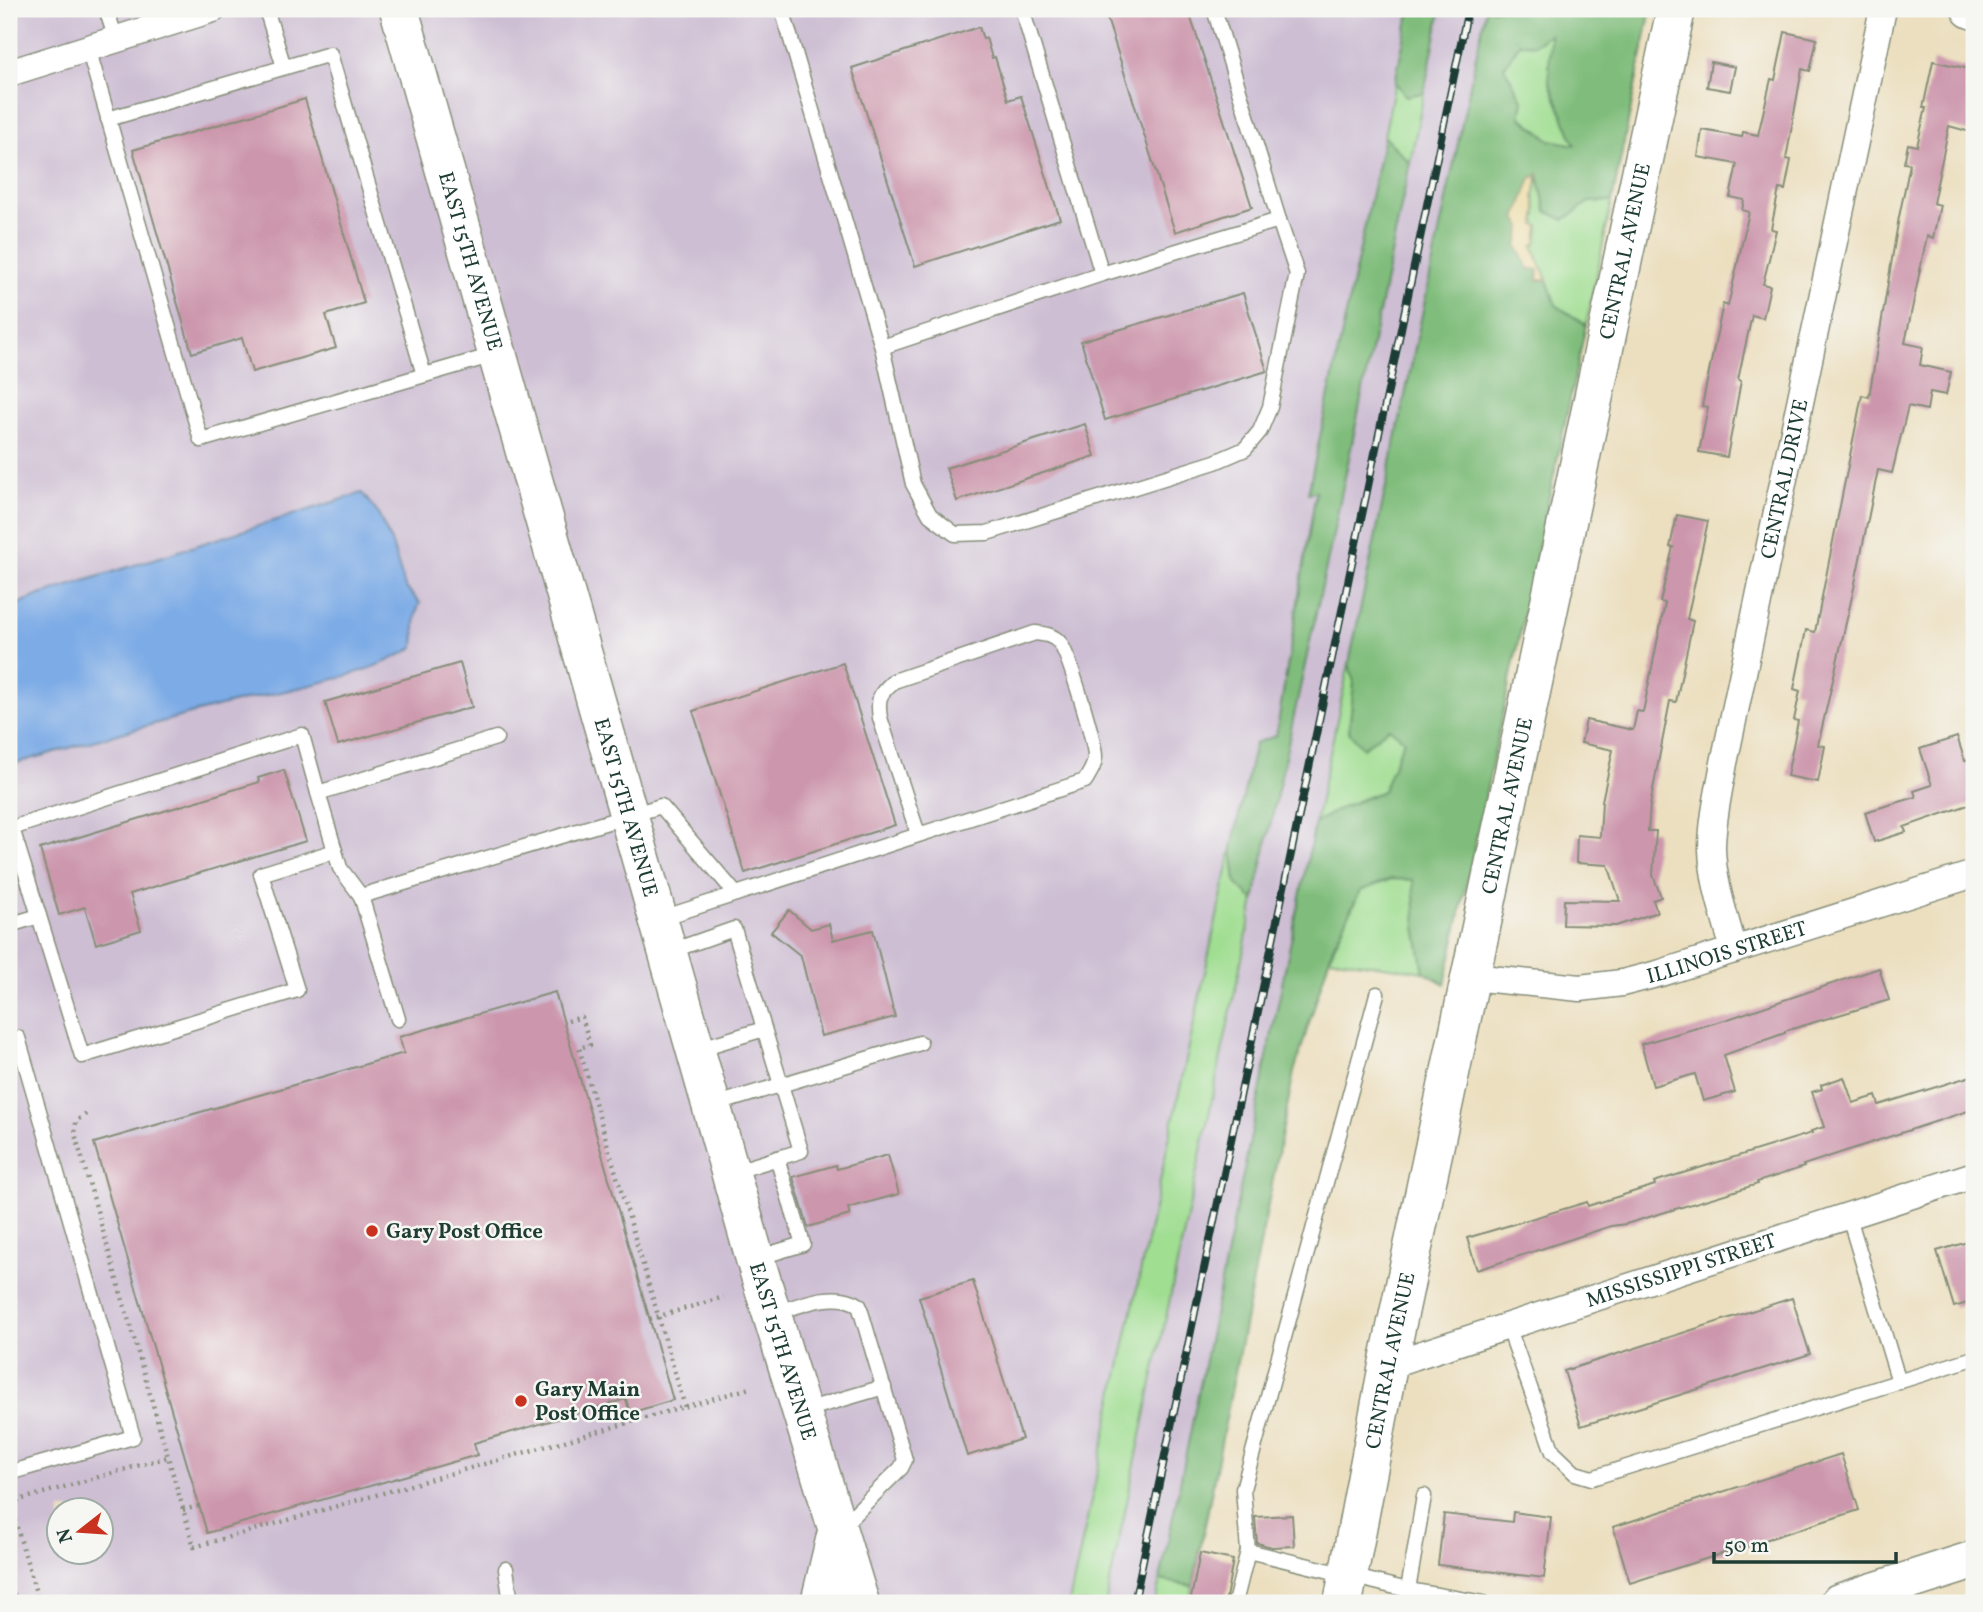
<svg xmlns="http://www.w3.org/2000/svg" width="1983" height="1612" viewBox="0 0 1983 1612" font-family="Vollkorn,serif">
<rect width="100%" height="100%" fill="#f6f6f2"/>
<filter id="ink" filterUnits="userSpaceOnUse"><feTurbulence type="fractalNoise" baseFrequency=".0143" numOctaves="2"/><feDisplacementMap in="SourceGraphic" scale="14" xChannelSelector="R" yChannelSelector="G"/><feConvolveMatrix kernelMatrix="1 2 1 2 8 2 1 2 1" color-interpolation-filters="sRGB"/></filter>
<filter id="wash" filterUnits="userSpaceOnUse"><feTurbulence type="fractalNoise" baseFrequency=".00686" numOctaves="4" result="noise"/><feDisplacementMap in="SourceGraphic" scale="28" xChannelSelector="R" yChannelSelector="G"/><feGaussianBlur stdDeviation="1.57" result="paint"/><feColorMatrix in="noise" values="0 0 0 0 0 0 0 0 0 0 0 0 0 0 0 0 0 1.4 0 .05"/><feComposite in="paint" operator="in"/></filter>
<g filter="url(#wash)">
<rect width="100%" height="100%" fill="#ecdfbf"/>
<g fill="#cdbed3" fill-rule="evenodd">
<path d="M9,9h1401l-102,483 9,-1 -41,245 -22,7 -185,860h-1060zM60,1510h42v42h-42z"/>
<path d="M1441,9h45l-331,1594h-52l3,-2 134,-640 94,-431z"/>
</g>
<g fill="#a0de92" stroke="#608e63" stroke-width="2">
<path d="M1551,34l-2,47 27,64 -26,-5 -30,-24 -16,-49 16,-24z"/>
<path d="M1395,82l11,14 18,-3 -14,70 -26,-27z"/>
<path d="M1538,175l8,36 43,-9 23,-1 -26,124 -30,-20 -21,-52 -2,-7 4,-3 2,-17h-4l2,-16 -3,-13z"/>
<path d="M1349,663l5,19 -5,50 40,-5 15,13 -21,51 -40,16 -28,16z"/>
<path d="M1232,847l4,36 18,18 -148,700 -3,2h-34z"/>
<path d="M1391,879l23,1 2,47 8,45 -95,-14 31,-67z"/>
<path d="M1160,1580l33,6 -3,17h-35z"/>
</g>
<g fill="#80bd7c" stroke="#507d58" stroke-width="2" fill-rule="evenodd">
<path d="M1410,9h31l-17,84 -18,3 -11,-14z"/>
<path d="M1486,9h165l-39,192 -23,1 -25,18 -18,-9 -8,-36 -16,51 17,44 -2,9 10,1 9,25 30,20 -141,659 -21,-12 -8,-45 -3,-47 -22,-1 -31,12 -27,55 -39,126 -101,514 -33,-6 155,-757 28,-16 40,-16 21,-51 -15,-12 -26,20 -14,-16 5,-49 -5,-20zM1550,34l-1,47 26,64 -25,-5 -30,-23 3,-16 -19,-34 16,-24 14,2z"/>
<path d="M1384,136l26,27 -76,367 -80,371 -18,-18 -4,-36 23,-104 21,-7 40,-245 -8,2z"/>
</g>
<path fill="#eeda9e" stroke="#868c69" stroke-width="2" d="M1538,175l-4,22 3,13 -2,15 4,1 -2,17 -4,3 14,34h-10l2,-10 -10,-1 -12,-23 5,-20 -6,-7 15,-41z"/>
<path fill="#7dabe6" stroke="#4e748d" stroke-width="2" d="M362,493l15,19 14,29 14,46 15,16c-7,12 -4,29 -6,44 -46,30 -124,42 -178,55 -76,19 -152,42 -227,63v-157l28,-12z"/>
<g id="blocks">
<g fill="#cc96ac">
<path d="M1104,9h84l64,198 -77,25z"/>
<path d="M979,27l4,12 3,-1 6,20 3,-1 13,43 13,-4 39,123 -145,47 -63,-198z"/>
<path d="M1785,32l32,7 -7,32 -8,-2 -16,90 5,1 -6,30 -6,-1 -8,40 5,1 -13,54 7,2 -7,32 -11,-3 -14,65 3,1 -14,76 -28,-5 9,-45 -6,-1 21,-102 5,2 21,-94 -7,-2 2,-10 -14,-3 7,-33 -39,-7 4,-27 40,7 1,-5 15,3 13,-56 4,1z"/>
<path d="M1933,61l41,9v63l-25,-7 -16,77 7,2 -7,33 -6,-2 -22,107 18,4 -3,18 31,7 -5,23 -16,-3 -3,18 -19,-4 -16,67 -14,-3 -24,118 -36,157 7,1 -7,36 -31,-6 11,-55 -4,-1 6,-29 -6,-2 12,-59 9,2 47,-237 7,2 30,-180 11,-53 -6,-1 4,-19 9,2 9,-38h-3z"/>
<path d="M1711,62l24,5 -5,24 -23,-4z"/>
<path d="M305,99l59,204 -38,12 10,33 -84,24 -10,-34 -50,15 -59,-203z"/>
<path d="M1243,293l24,78 -162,49 -24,-79z"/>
<path d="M1085,424l10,32 -138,45 -11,-33z"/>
<path d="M1677,515l31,6 -21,98 6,2 -17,81 -6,-1 -20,104 -2,26h8l-3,44 8,22 -8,3 4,12 -41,14 -53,-1 1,-25 56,1 -12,-36 -32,-2 1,-28 23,2 2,-36 11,-51 -32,-7 5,-23 47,10 4,-19 6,1 22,-109 -5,-1 13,-55h-3z"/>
<path d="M460,663l12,44 -134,38 -13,-43z"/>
<path d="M843,663l52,162 -150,48 -52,-162z"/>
<path d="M1957,737l8,24 9,-3v45l-70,24 2,5 -32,10 -9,-30 51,-15 -2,-6 18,-6 -12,-36z"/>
<path d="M284,770l22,71 -176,53 11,36 -45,14 -11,-37 -26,8 -19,-66 219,-67 -1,-4z"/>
<path d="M789,910l22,19 18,-5 4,16 40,-10 22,87 -74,19 -20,-80 -30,-24z"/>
<path d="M1879,968l10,32 -104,31v2l-61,22 11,37 -32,9 -8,-27 -42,12 -12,-42 87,-25z"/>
<path d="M555,992l118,408 -43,13 -4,-14 -152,44 3,12 -270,78 -113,-390 310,-90 -5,-16z"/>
<path d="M1974,1075v34l-171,56 1,2 -47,15 1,2 -132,40 -15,2 -134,44 -10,-32 120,-36 1,4 67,-21 -1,-3 158,-49 -1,-2 13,-4 -12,-35 10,-3 -1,-4 23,-8 9,26 23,-7 3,9z"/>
<path d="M888,1155l11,39 -51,14 2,7 -42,12 -15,-50 43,-12 1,4z"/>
<path d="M1974,1240v61l-20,6 -17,-56z"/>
<path d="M973,1281l49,158 -55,17 -48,-159z"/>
<path d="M1792,1298l18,56 -229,72 -17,-55z"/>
<path d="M1841,1454l18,56 -229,73 -17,-56z"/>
<path d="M1513,1512l38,5 -7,61 -106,-13 6,-51 68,8z"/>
<path d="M1292,1515l2,31 -22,1 -15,-4 -2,-26z"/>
<path d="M1200,1553l33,7 -8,43h-35z"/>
</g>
</g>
</g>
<g filter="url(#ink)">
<use href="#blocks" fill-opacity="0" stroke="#868e7a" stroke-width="2"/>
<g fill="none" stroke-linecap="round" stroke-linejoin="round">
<defs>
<g id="lane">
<path d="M106,9l10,30"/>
<path d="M266,9l18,58"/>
<path d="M782,9l100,338 220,-73 -80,-265"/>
<path d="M88,48l113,392 296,-86"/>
<path d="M108,119l222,-65 94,321"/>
<path d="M1102,274l177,-54 -65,-211"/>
<path d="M882,347l31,137 17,31 25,19 32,-1 228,-71 30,-13 15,-18 10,-24 27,-133 -18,-54"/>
<path d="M318,793l22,75 21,28"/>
<path d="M335,851l-74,23 36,116 -215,66 -70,-228 290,-93 16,58 178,-55"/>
<path d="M659,919l426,-138c4,-7 10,-15 10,-24 0,-16 -26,-102 -35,-114 -7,-8 -15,-9 -25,-10l-141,48c-15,13 -17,17 -14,37l38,116"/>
<path d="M9,925l30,-9"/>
<path d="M668,952l66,-23 67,222 -68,21"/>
<path d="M398,1019l-37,-123 300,-90 75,88"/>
<path d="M9,1040l9,-2 115,399 -124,36"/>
<path d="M698,1049l66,-20"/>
<path d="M714,1105l206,-62"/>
<path d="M1848,1214l51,168"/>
<path d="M757,1258l46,-14 -26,-86"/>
<path d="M773,1314c25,-8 62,-25 86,-9l46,155 -4,8 -60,59"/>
<path d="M1508,1326l45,126 22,21 17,5 382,-120"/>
<path d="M802,1411l82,-24"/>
<path d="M1248,1551l160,39 75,13"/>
<path d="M506,1569l5,34"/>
<path d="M1408,1590l16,-94"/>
<path d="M9,1598l1,5"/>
<path d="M1235,1603l13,-52 -5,-62 134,-495"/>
</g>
<g id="street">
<path d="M9,73l204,-64"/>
<path id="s1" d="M1734,950c-9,-33 -21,-67 -22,-101 0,-29 7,-58 12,-86l159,-754"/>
<path id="s2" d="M1471,977l109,11 42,-5 39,-10 313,-99"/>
<path id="s3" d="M1388,1365l586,-190"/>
</g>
<g id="secondary">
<path id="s4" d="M399,9l356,1250 105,344"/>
<path d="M1971,9l3,1"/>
<path d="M820,1603l17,-71"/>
<path id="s5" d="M1343,1603l45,-238 288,-1356"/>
<path d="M1839,1603l135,-43"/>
</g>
</defs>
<use href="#lane" stroke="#868e7a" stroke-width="17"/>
<use href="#street" stroke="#868e7a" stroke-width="29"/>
<use href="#secondary" stroke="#868e7a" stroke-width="41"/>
<g stroke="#868e7a" stroke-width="4.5" stroke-dasharray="2 5" stroke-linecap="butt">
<path d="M568,1021l14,-4 8,28 -11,3 106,359"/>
<path d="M86,1114l-10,7 -1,13 119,413 556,-159"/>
<path d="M650,1319l74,-22"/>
<path d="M183,1510l16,-4"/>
<path d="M39,1603l-25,-86 1,-11 4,-6 149,-43"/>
</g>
<use href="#lane" stroke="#fff" stroke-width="14"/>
<use href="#street" stroke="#fff" stroke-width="26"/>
<use href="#secondary" stroke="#fff" stroke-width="38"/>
<defs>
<path id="rail" d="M1134,1603l334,-1594"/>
</defs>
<use href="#rail" stroke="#1f3d34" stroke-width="8"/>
<use href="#rail" stroke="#f6f6f2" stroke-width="5" stroke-dasharray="16" stroke-linecap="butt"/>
</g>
</g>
<g fill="#c8321e" stroke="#f6f6f2" stroke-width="2.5">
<circle cx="372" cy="1231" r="7"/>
<circle cx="521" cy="1401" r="7"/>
</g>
<g text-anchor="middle" stroke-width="5" stroke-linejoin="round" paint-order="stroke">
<g font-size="21" fill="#1f3d34" stroke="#f6f6f2">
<text dy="7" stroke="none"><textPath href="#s5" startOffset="1381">CENTRAL AVENUE</textPath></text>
<text dy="7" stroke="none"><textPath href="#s4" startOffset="262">EAST 15TH AVENUE</textPath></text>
<text dy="7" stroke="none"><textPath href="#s1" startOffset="481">CENTRAL DRIVE</textPath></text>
<text dy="7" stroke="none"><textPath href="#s5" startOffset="814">CENTRAL AVENUE</textPath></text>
<text dy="7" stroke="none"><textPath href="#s4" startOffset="830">EAST 15TH AVENUE</textPath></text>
<text dy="7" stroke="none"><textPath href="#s2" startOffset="261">ILLINOIS STREET</textPath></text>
<text dy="7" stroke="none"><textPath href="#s3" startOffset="308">MISSISSIPPI STREET</textPath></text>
<text dy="7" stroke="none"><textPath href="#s4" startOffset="1396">EAST 15TH AVENUE</textPath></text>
<text dy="7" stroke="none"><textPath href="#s5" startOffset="247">CENTRAL AVENUE</textPath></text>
</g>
<g font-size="21" font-weight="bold" fill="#1f3d34" stroke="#f6f6f2" text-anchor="start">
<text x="386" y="1238">Gary Post Office</text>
<text x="535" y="1396">Gary Main<tspan x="535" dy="24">Post Office</tspan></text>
</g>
</g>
<rect width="1983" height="1612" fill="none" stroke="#f6f6f2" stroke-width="35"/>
<g transform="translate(80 1531) rotate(253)"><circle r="33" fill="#f6f6f2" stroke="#a0aca6" stroke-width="2"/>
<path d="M0-5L12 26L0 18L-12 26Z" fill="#c8321e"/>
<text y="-10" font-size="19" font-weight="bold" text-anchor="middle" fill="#1f3d34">N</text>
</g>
<path d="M1714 1552v10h182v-10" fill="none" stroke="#1f3d34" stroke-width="3.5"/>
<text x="1724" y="1552" font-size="21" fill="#1f3d34" stroke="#f6f6f2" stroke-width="5" paint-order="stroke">50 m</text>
</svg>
